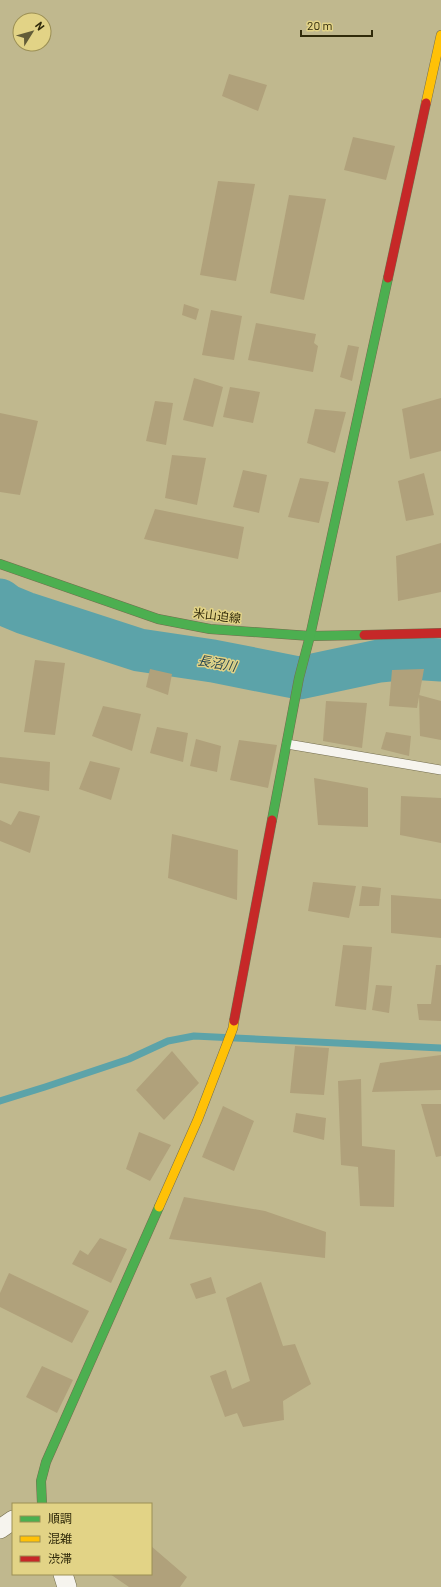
<svg xmlns="http://www.w3.org/2000/svg" width="441" height="1587" viewBox="0 0 441 1587" font-family="Barlow,'Noto Sans JP',sans-serif">
<rect width="100%" height="100%" fill="#c0b88e"/>
<g fill="none" stroke-linecap="round" stroke-linejoin="round">
<path stroke="#5ca3a9" stroke-width="7" d="M0,1101l45,-14 84,-28 39,-18 26,-5 247,12"/>
<path stroke="#5ca3a9" stroke-width="43" d="M0,600l8,6 17,7 114,37 74,11 86,17 80,-17 31,-3 31,2"/>
</g>
<g fill="#b0a17b">
<path d="M229,74l38,11 -9,26 -36,-15z"/>
<path d="M353,137l42,9 -9,34 -42,-10z"/>
<path d="M218,181l37,3 -19,97 -36,-6z"/>
<path d="M289,195l37,4 -22,101 -34,-7z"/>
<path d="M184,304l15,5 -3,11 -14,-5z"/>
<path d="M211,310l31,6 -8,44 -32,-5z"/>
<path d="M256,323l60,11 -2,9 4,3 -5,26 -65,-12z"/>
<path d="M348,345l11,2 -7,34 -12,-4z"/>
<path d="M194,378l29,9 -10,40 -30,-7z"/>
<path d="M230,387l30,5 -7,31 -30,-6z"/>
<path d="M441,398v53l-31,8 -8,-50z"/>
<path d="M155,401l18,2 -7,42 -20,-4z"/>
<path d="M315,409l31,3 -11,41 -28,-10z"/>
<path d="M0,413l38,8 -18,74 -20,-3z"/>
<path d="M172,455l34,3 -9,47 -32,-7z"/>
<path d="M243,470l24,5 -8,38 -26,-6z"/>
<path d="M424,473l10,42 -28,6 -8,-40z"/>
<path d="M300,478l29,4 -10,41 -31,-6z"/>
<path d="M155,509l89,18 -6,32 -94,-20z"/>
<path d="M441,543v49l-43,9 -2,-45z"/>
<path d="M35,660l30,3 -10,72 -31,-3z"/>
<path d="M150,669l22,5 -4,21 -22,-8z"/>
<path d="M424,669l-7,39 -28,-2 3,-36z"/>
<path d="M419,695l22,6v39l-21,-4z"/>
<path d="M326,701l41,2 -5,45 -39,-7z"/>
<path d="M103,706l38,8 -9,37 -40,-15z"/>
<path d="M157,727l31,6 -5,29 -33,-9z"/>
<path d="M386,732l25,4 -2,20 -28,-7z"/>
<path d="M196,739l25,7 -4,26 -27,-6z"/>
<path d="M239,740l38,5 -9,43 -38,-8z"/>
<path d="M0,757l50,5 -1,29 -49,-8z"/>
<path d="M90,761l30,7 -9,32 -32,-11z"/>
<path d="M314,778l54,10v39l-50,-2z"/>
<path d="M401,796l40,2v45l-41,-8z"/>
<path d="M19,811l21,5 -10,37 -30,-12v-21l11,5z"/>
<path d="M172,834l66,16 -1,50 -69,-22z"/>
<path d="M313,882l43,4 -7,32 -41,-7z"/>
<path d="M362,886l19,2 -2,18h-20z"/>
<path d="M391,895l50,4v39l-50,-5z"/>
<path d="M343,945l29,2 -6,63 -31,-4z"/>
<path d="M436,965h5v56l-22,-1 -2,-16h14z"/>
<path d="M376,985l16,1 -3,27 -17,-3z"/>
<path d="M295,1046l34,2 -5,47 -34,-2z"/>
<path d="M172,1051l27,32 -35,37 -28,-30z"/>
<path d="M441,1055v35l-69,2 8,-29z"/>
<path d="M361,1079l1,67 33,4 -1,57 -34,-1 -2,-39 -17,-2 -3,-84z"/>
<path d="M421,1104h20v52l-5,1z"/>
<path d="M223,1106l31,15 -20,50 -32,-14z"/>
<path d="M296,1113l30,5 -2,22 -31,-8z"/>
<path d="M139,1132l32,13 -21,36 -24,-12z"/>
<path d="M184,1197l81,14 61,21 -1,26 -156,-19z"/>
<path d="M100,1238l27,11 -16,34 -39,-19 8,-14 8,5z"/>
<path d="M9,1273l80,38 -17,32 -72,-36v-14z"/>
<path d="M211,1277l5,16 -20,6 -6,-15z"/>
<path d="M261,1282l22,64 12,-2 16,40 -28,17 1,19 -41,7 -6,-14 -12,4 -15,-41 16,-6 6,19 18,-8 -24,-83z"/>
<path d="M42,1366l31,14 -16,33 -31,-16z"/>
<path d="M151,1546l36,31 -7,10h-51l-19,-13h41z"/>
</g>
<g fill="none" stroke-linecap="round" stroke-linejoin="round">
<defs>
<path id="lane" d="M287,744l154,26"/>
<g id="street">
<path d="M0,1529l13,-9"/>
<path d="M63,1574l4,13"/>
</g>
<g id="fast">
<path d="M0,564l158,55 52,10 100,7 54,-1"/>
<path d="M272,820l27,-142 11,-42 78,-358"/>
<path d="M42,1504l-1,-23 5,-19 113,-255"/>
</g>
<g id="slow">
<path d="M426,103l15,-68"/>
<path d="M159,1207l39,-88 35,-91 1,-7"/>
</g>
<g id="jam">
<path d="M388,278l38,-175"/>
<path d="M364,635l77,-2"/>
<path d="M234,1021l38,-201"/>
</g>
</defs>
<use href="#lane" stroke="#736d4e" stroke-width="10"/>
<use href="#street" stroke="#736d4e" stroke-width="20"/>
<use href="#fast" stroke="#736d4e" stroke-width="10"/>
<use href="#slow" stroke="#736d4e" stroke-width="10"/>
<use href="#jam" stroke="#736d4e" stroke-width="10"/>
<use href="#lane" stroke="#f6f4ee" stroke-width="9"/>
<use href="#street" stroke="#f6f4ee" stroke-width="19"/>
<use href="#fast" stroke="#4caf50" stroke-width="9"/>
<use href="#slow" stroke="#ffc107" stroke-width="9"/>
<use href="#jam" stroke="#c62828" stroke-width="9"/>
</g>
<g text-anchor="middle" stroke-width="3" stroke-linejoin="round" paint-order="stroke">
<g font-size="12" fill="#302a0a" stroke="#e2d386">
<text transform="translate(217 616) rotate(7)" y="4">米山迫線</text>
</g>
<g font-size="13" font-style="italic" fill="#2b4952" stroke="#e2d386">
<text transform="translate(217 663) rotate(10)" y="5">長沼川</text>
</g>
</g>
<rect x="12" y="1503" width="140" height="72" fill="#e2d386" stroke="#9b8f54"/>
<rect x="20" y="1516" width="20" height="6" fill="#4caf50" stroke="#9b8f54"/>
<text x="48" y="1523" font-size="12" fill="#302a0a">順調</text>
<rect x="20" y="1536" width="20" height="6" fill="#ffc107" stroke="#9b8f54"/>
<text x="48" y="1543" font-size="12" fill="#302a0a">混雑</text>
<rect x="20" y="1556" width="20" height="6" fill="#c62828" stroke="#9b8f54"/>
<text x="48" y="1563" font-size="12" fill="#302a0a">渋滞</text>
<g transform="translate(32 32) rotate(53)"><circle r="19" fill="#e2d386" stroke="#9b8f54"/>
<path d="M0-3L7 15L0 10L-7 15Z" fill="#625c38"/>
<text y="-6" font-size="11" font-weight="bold" text-anchor="middle" fill="#302a0a">N</text>
</g>
<path d="M301 30v6h71v-6" fill="none" stroke="#302a0a" stroke-width="2"/>
<text x="307" y="30" font-size="12" fill="#302a0a" stroke="#e2d386" stroke-width="3" paint-order="stroke">20 m</text>
</svg>
